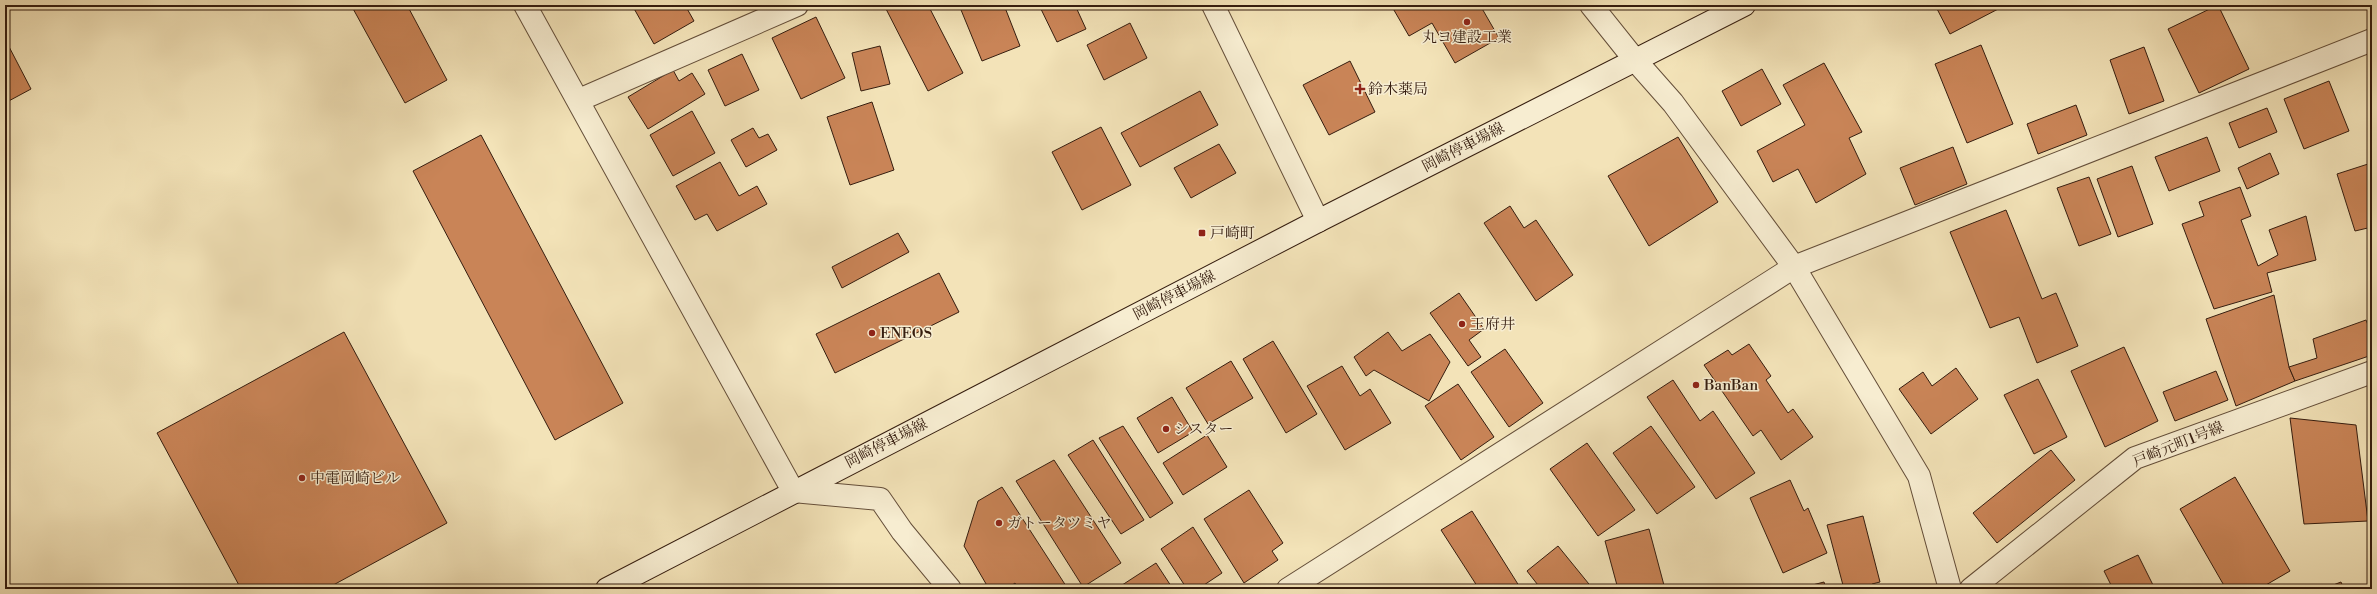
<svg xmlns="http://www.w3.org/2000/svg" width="2377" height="594" viewBox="0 0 2377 594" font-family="'Libre Bodoni','Noto Serif JP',serif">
<rect width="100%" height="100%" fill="#f3e3b8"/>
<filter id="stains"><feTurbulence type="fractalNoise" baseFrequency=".005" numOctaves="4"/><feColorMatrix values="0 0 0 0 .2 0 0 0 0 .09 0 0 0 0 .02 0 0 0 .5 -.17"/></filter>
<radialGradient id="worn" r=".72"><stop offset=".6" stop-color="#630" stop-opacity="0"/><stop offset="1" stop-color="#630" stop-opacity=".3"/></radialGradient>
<g fill="#c98457" stroke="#351d0f">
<path d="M351,5h56l40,75 -42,23z"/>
<path d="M632,5h53l9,16 -40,23z"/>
<path d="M884,5h44l35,68 -35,18z"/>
<path d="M959,5h45l16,41 -38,15z"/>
<path d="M1039,5h36l11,24 -29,13z"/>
<path d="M1391,5h89l19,33 -44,25 -23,-40 -23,13z"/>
<path d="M1935,5h66l1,2 -52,27z"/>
<path d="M2218,5l31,64 -50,24 -31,-64z"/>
<path d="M816,17l29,61 -44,21 -29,-61z"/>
<path d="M1130,23l17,35 -43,22 -17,-35z"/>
<path d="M5,39l26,50 -26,14z"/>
<path d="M1981,45l32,79 -46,19 -32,-79z"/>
<path d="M880,46l10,38 -29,7 -9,-38z"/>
<path d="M2144,47l20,54 -35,13 -19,-54z"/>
<path d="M742,54l17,36 -34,16 -17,-36z"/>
<path d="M1350,61l25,51 -46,23 -26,-50z"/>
<path d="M1824,63l38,69 -13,6 17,36 -50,29 -18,-34 -25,13 -16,-31 48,-26 -22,-40z"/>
<path d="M1762,69l19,35 -40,22 -19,-35z"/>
<path d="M673,70l6,11 13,-8 13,21 -57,35 -20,-32z"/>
<path d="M2329,81l20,50 -45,18 -20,-50z"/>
<path d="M1200,91l18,34 -78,42 -19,-34z"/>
<path d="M872,102l22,68 -44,15 -23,-68z"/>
<path d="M2076,105l11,30 -49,19 -11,-30z"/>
<path d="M2267,108l10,24 -38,16 -10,-25z"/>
<path d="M692,111l23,42 -42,23 -23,-41z"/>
<path d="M1101,127l30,58 -49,25 -30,-58z"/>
<path d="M753,128l6,10 9,-4 9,16 -31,17 -15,-27z"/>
<path d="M481,135l142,268 -68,37 -142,-269z"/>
<path d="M1678,137l40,65 -69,44 -41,-70z"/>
<path d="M2207,137l13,34 -51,20 -14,-34z"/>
<path d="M1219,144l17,29 -45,25 -17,-30z"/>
<path d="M1953,147l14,37 -52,21 -15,-37z"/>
<path d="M2270,153l9,21 -32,15 -9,-21z"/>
<path d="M720,162l19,34 18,-10 10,18 -50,27 -10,-17 -12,6 -19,-34z"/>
<path d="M2368,164l4,16v47l-17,4 -18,-57z"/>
<path d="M2132,166l21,58 -35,13 -21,-58z"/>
<path d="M2089,177l22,57 -32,12 -22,-58z"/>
<path d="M2240,187l11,29 -10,4 17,46 20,-11 -9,-25 37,-14 10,44 -49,13 5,19 -58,17 -32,-85 22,-8 -5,-14z"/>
<path d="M1510,206l14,22 12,-8 37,55 -37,26 -52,-78z"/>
<path d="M2006,210l36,89 14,-6 22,53 -41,17 -18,-46 -29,11 -40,-96z"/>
<path d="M898,233l11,19 -67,36 -10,-21z"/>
<path d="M939,273l20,39 -124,61 -19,-39z"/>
<path d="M1459,293l25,36 -15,11 12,17 -13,9 -38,-53z"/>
<path d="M2274,295l15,72 6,14 -59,25 -30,-87z"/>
<path d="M2366,320l6,15v20l-77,26 -6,-14 28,-9 -4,-19z"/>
<path d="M344,332l103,191 -121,66h-85l-84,-156z"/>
<path d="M1388,332l14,19 28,-17 20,28 -21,39 -55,-31 -8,6 -12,-19z"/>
<path d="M1273,341l44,73 -31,19 -43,-74z"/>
<path d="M1749,344l22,32 -5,4 22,33 5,-4 20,28 -32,23 -20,-30 -8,6 -49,-71 24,-15 4,5z"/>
<path d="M2124,347l34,74 -53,26 -34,-76z"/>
<path d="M1505,349l38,54 -34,24 -38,-55z"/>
<path d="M1231,361l22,37 -45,26 -22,-36z"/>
<path d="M1342,366l18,30 10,-7 21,34 -46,27 -38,-64z"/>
<path d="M1956,368l22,31 -47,35 -32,-45 24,-17 9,14z"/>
<path d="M2216,371l12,29 -53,21 -12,-29z"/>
<path d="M2038,379l29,58 -33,17 -30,-59z"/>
<path d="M1673,380l27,41 13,-10 42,62 -39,26 -69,-102z"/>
<path d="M1458,384l36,53 -33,23 -36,-54z"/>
<path d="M1172,397l21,35 -35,21 -21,-35z"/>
<path d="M2290,418l66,7 12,96 -64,3z"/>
<path d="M1123,426l50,77 -23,15 -51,-80z"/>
<path d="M1651,426l44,61 -38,27 -44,-61z"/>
<path d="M1207,435l20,32 -44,28 -20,-32z"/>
<path d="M1093,440l51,80 -23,14 -53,-79z"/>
<path d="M1587,443l48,67 -37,26 -48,-67z"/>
<path d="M2051,450l24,30 -78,63 -24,-30z"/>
<path d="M1054,460l67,103 -38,24 -67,-106z"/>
<path d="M2235,477l55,94 -31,18h-33l-46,-80z"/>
<path d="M1790,480l14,31 4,-3 19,45 -44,20 -33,-75z"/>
<path d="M1002,487l66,102h-49l-4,-6 -8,6h-18l-25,-43 14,-45z"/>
<path d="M1249,490l34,53 -11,8 6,9 -34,23 -40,-64z"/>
<path d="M1472,511l49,78h-42l-38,-59z"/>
<path d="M1863,516l17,66 -8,2 1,5h-29l-17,-64z"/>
<path d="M1193,527l29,46 -24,16h-11l-26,-40z"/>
<path d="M1649,529l16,60h-47l-13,-48z"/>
<path d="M1558,546l35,43h-52l-14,-18z"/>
<path d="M2138,555l17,34h-42l-9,-18z"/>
<path d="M1156,563l17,26h-57z"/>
<path d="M1824,582l2,7h-29z"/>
<path d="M2341,582l3,7h-21z"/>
</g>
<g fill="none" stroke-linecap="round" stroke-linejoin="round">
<defs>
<g id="minor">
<path d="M1591,5l44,55 38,43 121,164 125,209 31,113"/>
<path d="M579,100l218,-95"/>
<path d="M1288,589l506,-322 578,-227"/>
<path d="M1971,589l164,-131 237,-86"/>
</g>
<g id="tertiary">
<path d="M525,5l268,486 87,8 22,32 48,58"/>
<path d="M1213,5l105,216"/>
</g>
<path id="secondary" d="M607,589l711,-368 426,-216"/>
</defs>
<use href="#minor" stroke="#644e39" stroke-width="24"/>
<use href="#tertiary" stroke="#644e39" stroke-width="24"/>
<use href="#secondary" stroke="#351d0f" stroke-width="24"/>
<use href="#minor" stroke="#f7edd1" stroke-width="22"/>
<use href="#tertiary" stroke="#f7edd1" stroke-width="22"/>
<use href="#secondary" stroke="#f7edd1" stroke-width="22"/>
</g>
<g fill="#8f2418" stroke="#f7edd1" stroke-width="1.5">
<circle cx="1467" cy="22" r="4"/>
<path d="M1358 83h4v4h4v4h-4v4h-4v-4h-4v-4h4z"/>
<rect x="1198" y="229" width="8" height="8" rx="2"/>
<circle cx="1462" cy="324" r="4"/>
<circle cx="872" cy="333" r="4"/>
<circle cx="1696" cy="385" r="4"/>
<circle cx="1166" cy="429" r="4"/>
<circle cx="302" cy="478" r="4"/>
<circle cx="999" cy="523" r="4"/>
</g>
<g text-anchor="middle" stroke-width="3" stroke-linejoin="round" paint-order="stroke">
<g font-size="15" fill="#351d0f" stroke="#f7edd1" text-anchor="start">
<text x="1467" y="42" text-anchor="middle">丸ヨ建設工業</text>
<text x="1368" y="94">鈴木薬局</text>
<text x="1210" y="238">戸崎町</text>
<text x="1470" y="329">王府井</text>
<text x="880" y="338">ENEOS</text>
<text x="1704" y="390">BanBan</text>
<text x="1174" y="434">シスター</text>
<text x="310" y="483">中電岡崎ビル</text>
<text x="1007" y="528">ガトータツミヤ</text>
</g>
<g font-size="15" fill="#351d0f" stroke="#f7edd1">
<text transform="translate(1463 147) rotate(-27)" y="5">岡崎停車場線</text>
<text transform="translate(1174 295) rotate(-27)" y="5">岡崎停車場線</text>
<text transform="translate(886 443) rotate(-27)" y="5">岡崎停車場線</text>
<text transform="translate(2178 444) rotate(-22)" y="5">戸崎元町1号線</text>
</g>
</g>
<rect width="2377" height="594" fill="none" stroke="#f3e3b8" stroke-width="20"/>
<rect x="6" y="6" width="2365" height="582" fill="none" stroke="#351d0f" stroke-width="2"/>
<rect x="10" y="10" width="2357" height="574" fill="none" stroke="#351d0f"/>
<rect width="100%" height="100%" filter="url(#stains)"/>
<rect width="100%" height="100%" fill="url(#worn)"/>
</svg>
